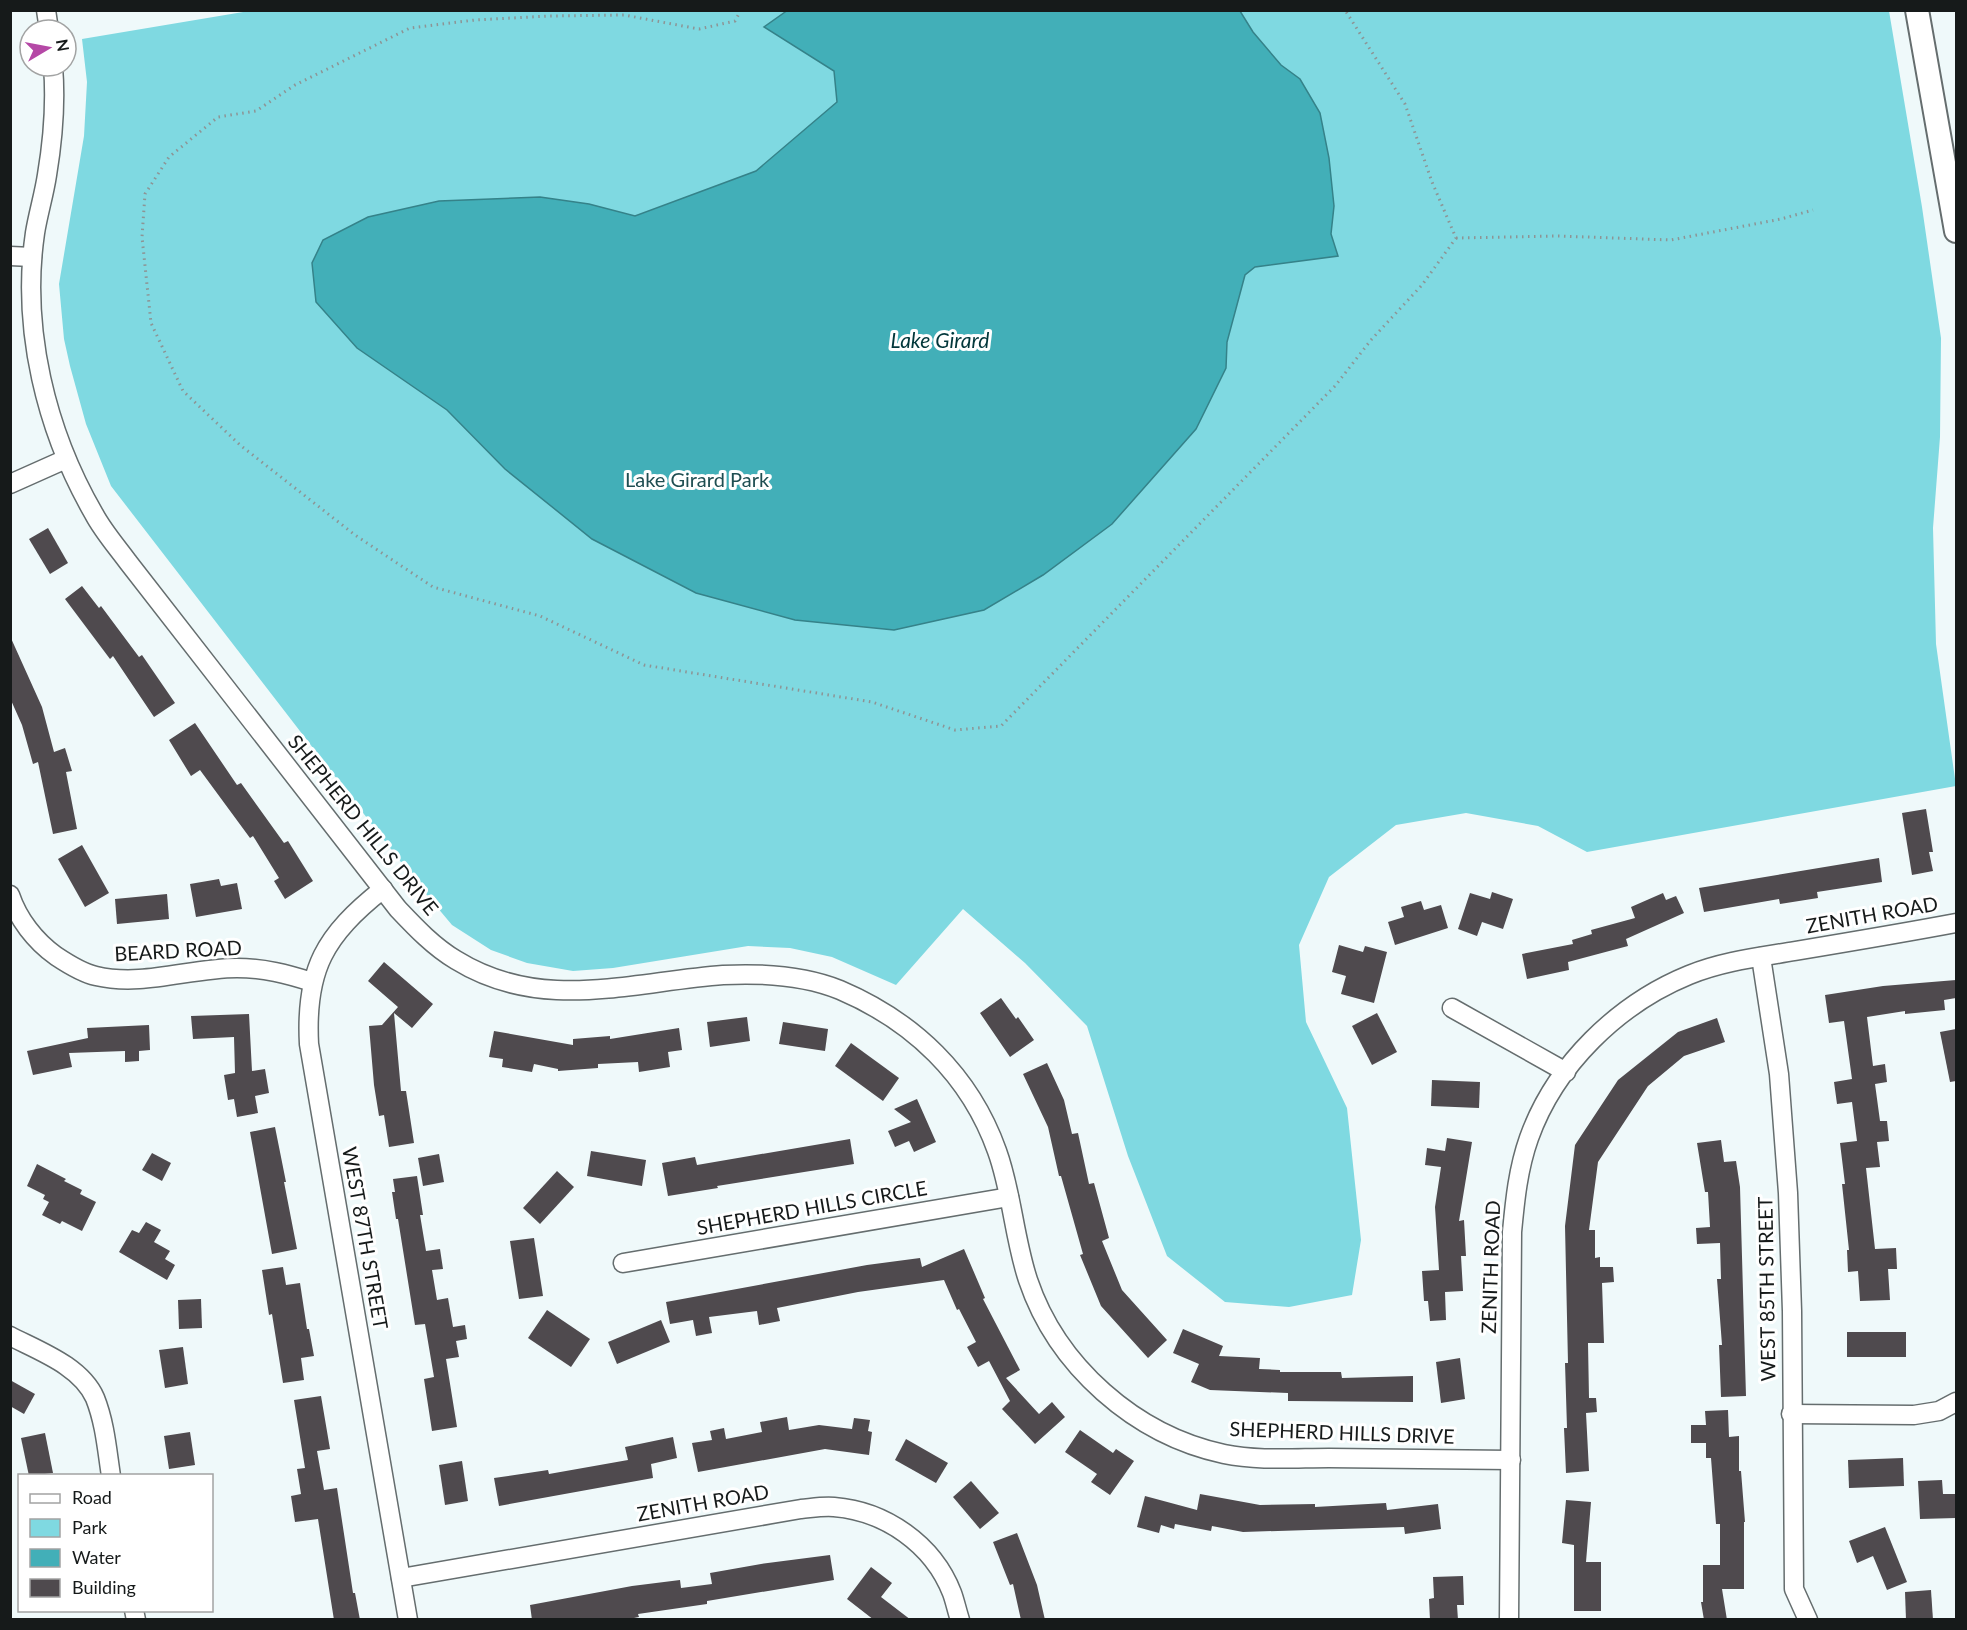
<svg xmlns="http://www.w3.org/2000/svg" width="1967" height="1630" viewBox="0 0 1967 1630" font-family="Lato,sans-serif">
<rect width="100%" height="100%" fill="#eff9fa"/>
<path fill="#7fd9e1" d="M255,10l1634,1 33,196 19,131 -1,99 -7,91 3,116 20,142 -369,66 -49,-26 -72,-13 -70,12 -67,52 -30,68 7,77 41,86 14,132 -9,55 -63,12 -64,-5 -58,-46 -39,-100 -41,-130 -62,-63 -62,-54 -67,76 -64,-28 -42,-9 -42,-2 -135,22 -40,3 -46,-8 -36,-13 -39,-25 -31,-37 -310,-402 -25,-62 -16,-58 -6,-27 -5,-55 25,-148 3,-54 -5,-43z"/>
<path fill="#42afb8" stroke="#358289" stroke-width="1.5" d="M788,10l452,1 13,21 28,33 19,14 20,34 9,45 5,48 -3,28 7,22 -83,11 -10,8 -18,67 -1,26 -30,61 -84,95 -69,51 -59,35 -90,20 -99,-10 -99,-27 -104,-54 -87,-70 -58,-59 -90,-62 -41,-46 -4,-39 11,-23 45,-23 71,-16 101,-4 49,7 46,12 121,-45 81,-69 -3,-31 -70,-44z"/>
<g fill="#4f4a4e">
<path d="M48,528l20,35 -18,11 -21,-35z"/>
<path d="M82,586l17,22 2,-2 38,51 3,-2 33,48 -21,14 -41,-61 -3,3 -45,-60z"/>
<path d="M10,636l32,71 12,45 11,-4 7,23 -6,1 11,57 -24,5 -15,-72 -5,2 -11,-39 -12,-27z"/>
<path d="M195,723l42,62 4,-2 43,60 4,-2 25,40 -28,18 -11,-18 5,-3 -26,-42 -3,2 -50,-68 -9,6 -22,-36z"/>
<path d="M1926,809l7,43h-4l4,19 -21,4 -10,-62z"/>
<path d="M82,845l27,48 -24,14 -27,-48z"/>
<path d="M1879,858l3,24 -65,10 1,6 -38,6 -1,-5 -75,13 -5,-24z"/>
<path d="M219,879l2,7 16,-3 5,26 -46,8 -6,-33z"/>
<path d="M1492,892l21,7 -10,30 -21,-7 -5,14 -19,-7 12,-36 20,6z"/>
<path d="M1663,893l3,7 10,-4 8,17 -58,26 2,7 -60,16 1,8 -42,9 -5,-25 51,-10 -1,-4 20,-6 -1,-4 44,-12 -4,-11z"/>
<path d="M167,894l2,25 -52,5 -2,-25z"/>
<path d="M1421,901l3,9 17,-5 7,23 -53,17 -7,-23 16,-5 -3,-10z"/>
<path d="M1339,945l24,7 2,-6 22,6 -13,51 -33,-9 5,-18 -14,-4z"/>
<path d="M384,962l49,42 -21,24 -18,-15 7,78h5l8,52 -25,4 -5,-32 -5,1 -5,-31 -5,-59 13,-1 16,-18 -30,-26z"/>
<path d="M1956,980v18l-12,2 1,10 -40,4v-3l-38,6 6,49 12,-2 2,18 -12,2 5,37h7l2,20 -12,1 3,25 -14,1 9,81 21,-1 1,21h-9l2,31 -30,1 -2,-30 -10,1 -1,-22h2l-7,-66h3l-5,-41 17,-2 -5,-39 -15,2 -3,-22 18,-3 -8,-58 -15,2 -4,-28 58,-9z"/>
<path d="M1001,998l15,21 2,-2 16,23 -24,17 -30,-44z"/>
<path d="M1377,1013l20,39 -25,13 -20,-39z"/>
<path d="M249,1014l3,57 13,-2 4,24 -14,3 3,17 -21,4 -3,-18 -6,1 -4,-25 11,-2 -1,-36 -41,2 -2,-23z"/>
<path d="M747,1017l3,24 -40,6 -3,-25z"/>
<path d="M1717,1018l8,24 -41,14 -36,30 -50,76 -9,68h6v28l5,-1v10h13l1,15 -12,1 2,60h-16l1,55h7l1,14 -11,1 3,58 -23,2 -2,-45h3l-2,-65h3l-3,-137 10,-81 43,-65 60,-48z"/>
<path d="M783,1022l45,7 -3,22 -46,-7z"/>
<path d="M149,1025l1,25 -11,1v10l-14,1v-11l-56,2 3,14 -39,8 -6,-24 61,-13 -1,-10z"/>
<path d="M679,1028l3,22 -14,2 2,15 -31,5 -1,-10 -40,2v4l-40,3v-2l-24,-5 -2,8 -30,-5 1,-8 -14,-2 5,-26 79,14v-6l37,-3v3z"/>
<path d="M1956,1029v52l-6,1 -10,-50z"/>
<path d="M851,1043l48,35 -16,23 -48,-35z"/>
<path d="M1047,1063l17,37 8,34 6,-1 11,51 5,-1 15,55 -7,3 20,49 45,50 -19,18 -47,-52 -21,-51 3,-1 -22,-78h-2l-11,-49 -25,-53z"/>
<path d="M1432,1080l48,2 -1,26 -48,-2z"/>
<path d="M917,1099l19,43 -22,10 -5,-11 -14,6 -7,-16 23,-9 -17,-13z"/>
<path d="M275,1127l11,55h-2l13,67 -25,5 -22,-122z"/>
<path d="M1447,1138l25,4 -13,79 5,-1 2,36h-5l2,35 -18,1 1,28 -16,1 -2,-20h-4l-2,-30 17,-1 -4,-63 6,-40 -16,-2 2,-17 18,3z"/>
<path d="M850,1139l4,25 -137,22 1,2 -50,8 -6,-33 33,-6 2,8z"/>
<path d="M1721,1140l3,22 12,-1 4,26 6,209 -25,1 -2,-52h3l-5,-66h4l-1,-36 -23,1 -1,-16 14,-1 -2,-35h-3l-8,-49z"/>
<path d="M591,1151l55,9 -4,26 -55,-10z"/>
<path d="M152,1153l19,10 -9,18 -20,-11z"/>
<path d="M439,1154l5,28 -21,4 -5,-28z"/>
<path d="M37,1164l29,15 -2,2 18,9 -2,4 16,8 -14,29 -20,-10 -2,3 -18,-9 7,-13 -6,-3 2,-4 -18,-9z"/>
<path d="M557,1171l17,16 -34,37 -17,-16z"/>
<path d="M417,1176l6,39h-3l6,36 14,-2 3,20 -11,1 5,30 11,-2 5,29 12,-2 2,14 -11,2 3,16 -13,2 11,68 -25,4 -8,-52 10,-2 -9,-53 -10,1 -17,-106h-2l-4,-27h3l-2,-13z"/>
<path d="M146,1222l15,8 -7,12 16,9 -5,8 10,6 -8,15 -48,-28 13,-22 7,3z"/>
<path d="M534,1238l9,58 -24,3 -9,-58z"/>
<path d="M964,1249l21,49 -2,1 37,71 -14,8 33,36 13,-12 13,15 -30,27 -33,-35 8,-8 -21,-40 -11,6 -11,-20 9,-5 -17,-33 -2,1 -13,-30 -86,12 -81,16 3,13 -21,4 -2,-14 -48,6 3,16 -16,3 -3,-16 -23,4 -4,-22 201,-37 53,-7 2,9z"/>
<path d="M283,1267l3,18 14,-2 7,46h2l5,27 -13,2 3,22 -21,3 -11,-69 -3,1 -7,-45z"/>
<path d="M201,1299l1,29 -23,1 -1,-29z"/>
<path d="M547,1310l43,29 -19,28 -43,-29z"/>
<path d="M661,1320l9,22 -53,22 -9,-22z"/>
<path d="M1183,1329l40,17 -4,10 41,2 -1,11 21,1v2h61l1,6 71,-2v26l-125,-1v-8l-78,-3 -19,-8 8,-18 -26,-11z"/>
<rect x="1847" y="1332" width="59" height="25"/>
<path d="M183,1347l5,37 -23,4 -6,-38z"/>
<path d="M1460,1358l5,41 -24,4 -5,-41z"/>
<path d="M10,1380l25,14 -11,20 -14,-8z"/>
<path d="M321,1396l9,53 -13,2 7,39 13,-2 16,105h2l5,27h-26l-16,-101 -23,3 -4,-26 10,-2 -4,-25 8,-1 -11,-68z"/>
<path d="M1728,1410l1,27 10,-1v35h2l4,51h-1v67h-22l5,31h-23l-3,-18h2v-37h17v-41h-4l-5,-66h-5v-15h-15v-18h15l-1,-14z"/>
<path d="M787,1417l2,13 30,-5 33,4 2,-11 16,2 -2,11 4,1 -3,23 -44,-6 -127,23 -6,-29 20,-3 -2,-9 14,-3 2,11 36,-7 -2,-10z"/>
<path d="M1080,1430l33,23 3,-4 18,12 -24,34 -19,-13 6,-8 -32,-22z"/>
<path d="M190,1432l5,33 -26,4 -5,-33z"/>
<path d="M45,1433l8,40 -24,3 -8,-38z"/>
<path d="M673,1437l4,21 -26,6 2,14 -154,28 -5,-28 54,-8 1,4 79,-14 -3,-13z"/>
<path d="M906,1439l42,24 -12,20 -41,-23z"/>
<path d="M1903,1458l1,28 -55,2 -1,-28z"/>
<path d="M462,1461l6,40 -23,4 -6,-40z"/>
<path d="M1942,1480l1,14h13v24l-36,1 -2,-38z"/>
<path d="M971,1481l28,32 -19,16 -27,-32z"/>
<path d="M1200,1494l60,11 55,-1v3l71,-4 1,7 51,-6 3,25 -36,5 -1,-7 -161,5 -31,-6 -1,5 -36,-7 -1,5 -13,-4 -2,8 -22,-6 8,-31 52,14z"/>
<path d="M1566,1500l25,2 -5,60h15v49h-27v-66l-12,-2z"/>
<path d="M1885,1527l22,55 -20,8 -14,-34 -16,7 -8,-22z"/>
<path d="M1017,1533l20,52 8,35h-24l-8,-36 -3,1 -17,-43z"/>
<path d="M830,1555l4,25 -127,21v3l-69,10 1,3 -15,3h-92l-2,-15 102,-19 48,-6 1,8 31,-4 -2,-11 51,-9z"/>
<path d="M871,1567l21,16 -11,14 30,23h-37l-27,-21z"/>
<path d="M1463,1576l1,29h-7l1,15h-28l-1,-21 5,-1 -1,-21z"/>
<path d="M1931,1590l2,30h-27l-1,-28z"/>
</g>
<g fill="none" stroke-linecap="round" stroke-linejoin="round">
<defs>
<g id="minor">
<path d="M46,10l3,20"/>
<path d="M53,66c3,36 0,73 -6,109 -3,20 -9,39 -12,58 -14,96 11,198 59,281 9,17 23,33 34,48l270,347c18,19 36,38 58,51 86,53 174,22 267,15 39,-2 80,0 117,15 73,31 130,85 157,161 15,41 17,87 31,129 29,86 107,155 196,174 34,7 71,4 105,4 61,1 122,1 182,2"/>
<path d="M10,256l22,1"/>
<path d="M10,484l56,-25"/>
<path d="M383,889c-58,46 -78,80 -74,155l99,576"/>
<path d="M10,895c8,24 25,46 46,61 12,8 26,17 40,20 47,11 94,-8 141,-8 27,0 50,6 75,14"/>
<path d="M1761,957l18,117 9,119 4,118 2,278 14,31"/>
<path d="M1452,1008l114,64"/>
<path d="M623,1263l386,-66"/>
<path d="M10,1336c29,15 71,30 85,62 10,25 12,52 16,78"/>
<path d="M1791,1414l123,1 25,-4 17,-9"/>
<path d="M401,1578l400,-69c11,-1 22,-3 33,-2 51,4 99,37 118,86 3,8 5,18 8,27"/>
<path d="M134,1610l2,10"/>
<path d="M1509,1620l3,-388c3,-32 6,-63 17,-94 26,-73 89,-134 160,-163 34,-14 71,-18 106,-24 54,-9 108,-18 161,-28"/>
</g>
<path id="tertiary" d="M1917,10l39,221"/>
</defs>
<use href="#minor" stroke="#656d6e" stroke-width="21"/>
<use href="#tertiary" stroke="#656d6e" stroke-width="26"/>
<g stroke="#8d9495" stroke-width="3" stroke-dasharray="1.5 4.5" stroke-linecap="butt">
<path d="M741,10l-6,11 -36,8 -75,-14 -75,1 -74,4 -65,8 -115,57 -39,26 -38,6 -49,40 -24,37 -3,43 9,86 32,68 57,54 115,90 78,52 107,29 104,49 228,37 83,28 46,-4 334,-340 36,-46 51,-55 34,-47 -24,-56 -27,-78 -60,-94"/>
<path d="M1456,238l102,-2 113,4 110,-21 32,-9"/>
</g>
<use href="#minor" stroke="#fff" stroke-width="18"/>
<use href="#tertiary" stroke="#fff" stroke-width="22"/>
</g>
<g text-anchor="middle" stroke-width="6" stroke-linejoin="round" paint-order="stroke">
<g font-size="20" fill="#1f4e52" stroke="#fff">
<text x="697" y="487">Lake Girard Park</text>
</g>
<g font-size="20" fill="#161a1a" stroke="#fff">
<text transform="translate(363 825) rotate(51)" y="7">SHEPHERD HILLS DRIVE</text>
<text transform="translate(1872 915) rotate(-10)" y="7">ZENITH ROAD</text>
<text transform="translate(178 951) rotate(-3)" y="7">BEARD ROAD</text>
<text transform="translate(812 1208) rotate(-10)" y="7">SHEPHERD HILLS CIRCLE</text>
<text transform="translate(365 1238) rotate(80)" y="7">WEST 87TH STREET</text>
<text transform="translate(1491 1267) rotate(-88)" y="7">ZENITH ROAD</text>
<text transform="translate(1767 1289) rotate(-91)" y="7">WEST 85TH STREET</text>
<text transform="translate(1342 1433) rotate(2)" y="7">SHEPHERD HILLS DRIVE</text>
<text transform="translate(703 1503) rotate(-10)" y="7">ZENITH ROAD</text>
</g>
<g font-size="21" font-style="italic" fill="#02373b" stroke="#fff">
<text x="940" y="348">Lake Girard</text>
</g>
</g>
<rect width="1967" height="1630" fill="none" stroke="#161a1a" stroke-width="24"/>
<rect x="18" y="1474" width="195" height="138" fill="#ffffff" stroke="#a2a3a3" stroke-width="1.5"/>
<rect x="30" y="1494" width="30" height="9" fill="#ffffff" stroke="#a2a3a3" stroke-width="1.5"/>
<text x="72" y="1504" font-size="18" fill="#161a1a">Road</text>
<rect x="30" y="1519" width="30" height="18" fill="#7fd9e1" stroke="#a2a3a3" stroke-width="1.5"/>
<text x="72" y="1534" font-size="18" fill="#161a1a">Park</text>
<rect x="30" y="1549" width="30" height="18" fill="#42afb8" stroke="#a2a3a3" stroke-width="1.5"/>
<text x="72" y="1564" font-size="18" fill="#161a1a">Water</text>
<rect x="30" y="1579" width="30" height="18" fill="#4f4a4e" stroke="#a2a3a3" stroke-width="1.5"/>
<text x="72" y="1594" font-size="18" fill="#161a1a">Building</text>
<g transform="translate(48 48) rotate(80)"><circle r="28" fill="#ffffff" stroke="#a2a3a3" stroke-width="1.5"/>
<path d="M0-4.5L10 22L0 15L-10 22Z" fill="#b548a6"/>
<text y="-9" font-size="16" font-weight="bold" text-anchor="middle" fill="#161a1a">N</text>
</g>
</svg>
